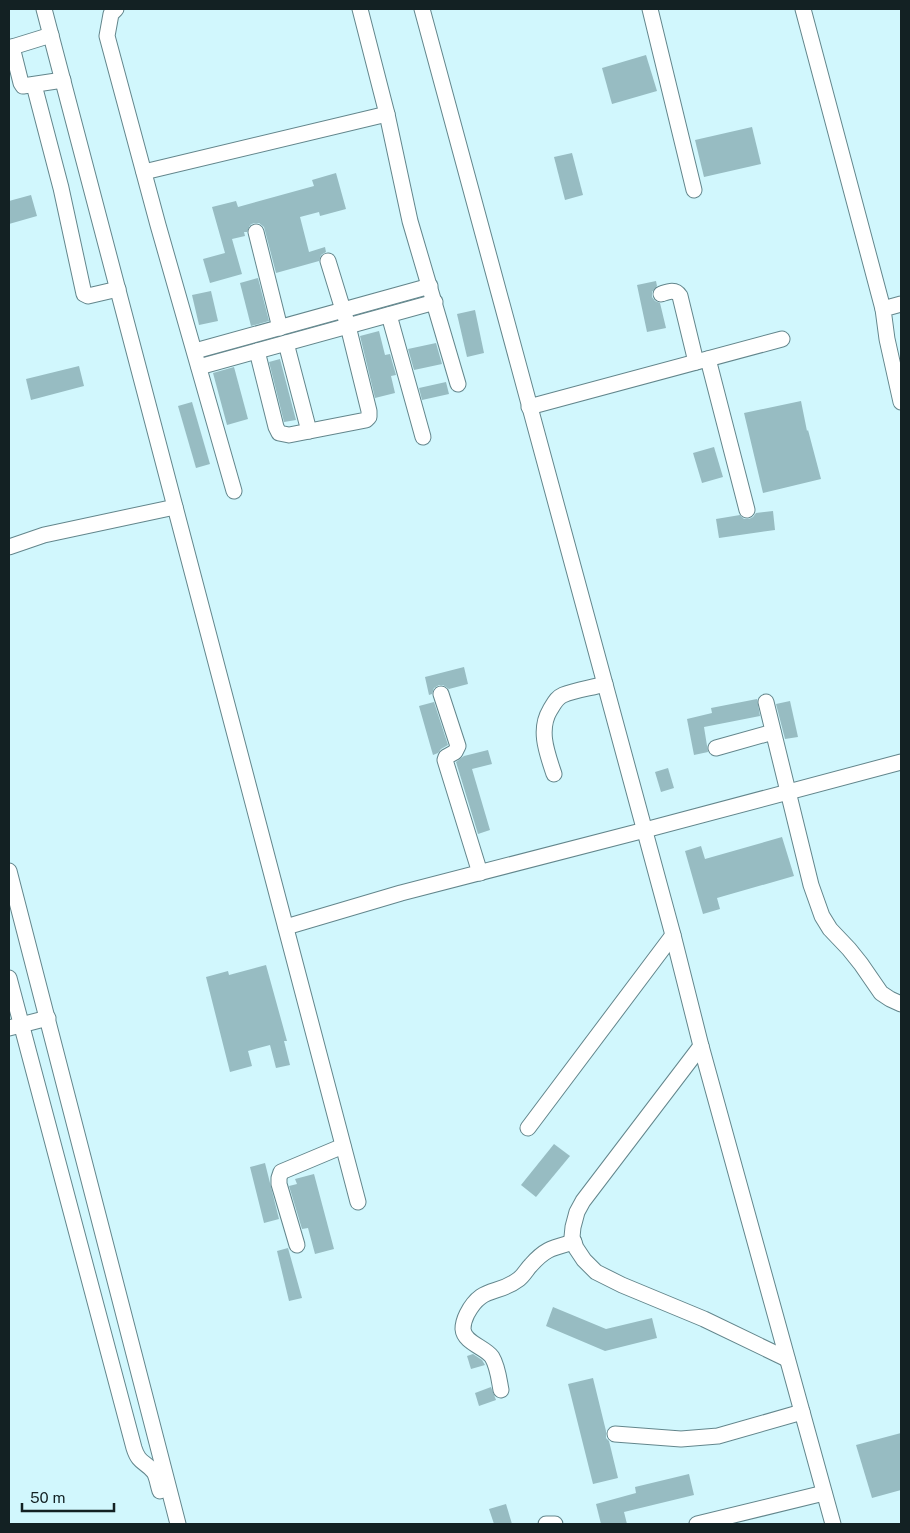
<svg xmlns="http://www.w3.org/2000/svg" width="910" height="1533" viewBox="0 0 910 1533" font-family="'Public Sans',sans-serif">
<rect width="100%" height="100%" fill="#d1f7fd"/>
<g fill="#97bcc2">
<path d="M646,55l11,36 -45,13 -10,-36z"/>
<path d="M752,127l9,37 -57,13 -9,-37z"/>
<path d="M572,153l11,42 -18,5 -11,-43z"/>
<path d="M336,173l10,36 -26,7 -1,-4 -19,5 9,35 16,-5 1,5 -5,3 -2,6 -43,12 -12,-46 -5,-4h-5l-4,2 -3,7h-3l1,4 -13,3 10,35 -32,9 -7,-24 22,-6 -13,-46 24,-6 2,6 76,-21 -2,-6z"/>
<path d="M31,195l6,21 -28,8v-23z"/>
<path d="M258,278l11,43 -18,5 -11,-43z"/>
<path d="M656,281l1,5 -5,6v5l3,4 5,2 6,25 -19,4 -10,-47z"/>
<path d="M211,291l7,30 -19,4 -7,-30z"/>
<path d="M475,310l9,43 -17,4 -10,-43z"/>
<path d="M379,331l6,24 5,-1 6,21 -5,1 4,17 -20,5 -15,-62z"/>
<path d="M436,343l6,21 -28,6 -6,-21z"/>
<path d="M280,359l16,61 -12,2 -15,-60z"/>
<path d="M79,366l5,20 -53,14 -5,-21z"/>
<path d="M234,367l14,52 -21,6 -14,-52z"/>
<path d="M446,382l3,12 -27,6 -3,-12z"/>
<path d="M801,401l6,30 1,-1 13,49 -58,14 -19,-80z"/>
<path d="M192,402l18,62 -14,4 -18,-62z"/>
<path d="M714,447l9,30 -21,6 -9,-30z"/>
<path d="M773,511l2,19 -56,8 -3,-19 24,-4 4,4h5l4,-2 3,-4z"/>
<path d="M464,667l4,17 -19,5 -6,-4h-4l-5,3 -2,6 -3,1 -4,-18z"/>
<path d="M757,699l3,17 -56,11 4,25 -14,3 -7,-36 25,-6 -1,-5z"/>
<path d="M790,701l8,36 -13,2 -9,-35z"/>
<path d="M434,702l14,43 -7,4 -3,4 -5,2 -14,-49z"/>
<path d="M488,750l4,14 -20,5 18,61 -12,4 -22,-72 8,-6z"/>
<path d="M668,768l6,20 -13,4 -6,-20z"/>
<path d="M782,837l12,39 -77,22 3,11 -17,5 -18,-63 16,-5 4,13z"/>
<path d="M266,965l21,76h-3l6,24 -14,3 -6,-23 -22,6 4,15 -22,6 -24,-95 22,-6 1,4z"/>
<path d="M554,1144l16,12 -34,41 -15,-12z"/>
<path d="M265,1163l14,56 -15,4 -14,-56z"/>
<path d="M314,1174l20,75 -19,5 -7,-26 -6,1 -13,-43 8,-2 -2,-5z"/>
<path d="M288,1248l14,50 -13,3 -12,-50z"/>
<path d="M553,1307l53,22 46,-11 5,20 -52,13 -59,-25z"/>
<path d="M473,1354l9,6 3,5 -14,4 -4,-13z"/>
<path d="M593,1378l13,53v7l3,3 9,37 -25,6 -25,-100z"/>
<path d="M491,1387l5,13 -17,6 -4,-13z"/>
<path d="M901,1433v57l-29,8 -16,-53z"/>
<path d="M689,1474l5,21 -70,17 3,12h-26l-5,-20 40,-11 -1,-6z"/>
<path d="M506,1504l6,20h-18l-5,-15z"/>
</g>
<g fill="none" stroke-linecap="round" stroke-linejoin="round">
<defs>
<g id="minor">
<path d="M44,9l314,1193"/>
<path d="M116,9l-5,5 -4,22 51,189 76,266"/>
<path d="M360,9l27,105 23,107 48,163"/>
<path d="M422,9l251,926 28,111 132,478"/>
<path d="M650,9l44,181"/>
<path d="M803,9l80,300"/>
<path d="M12,47l9,36 2,3 40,-6"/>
<path d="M9,48l42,-13"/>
<path d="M34,85l27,103 23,106 4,2 30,-7"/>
<path d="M144,172l243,-58"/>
<path d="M256,232l24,96"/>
<path d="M661,294c6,-2 14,-6 19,2l16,66"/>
<path d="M901,304l-18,5 4,30 14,63"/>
<path d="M389,315l34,122"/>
<path d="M286,343l23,88"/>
<path d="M195,351l235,-65"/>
<path d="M257,351l19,76 3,6 10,2 77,-15 3,-3v-6l-21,-85 -20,-65"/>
<path d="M708,359l39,151"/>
<path d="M199,367l236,-65"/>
<path d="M529,407l253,-68"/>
<path d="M9,547l35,-12 131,-28"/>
<path d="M441,694l17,52 -3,6 -9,5 -1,3 35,113"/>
<path d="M766,702l45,183 11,31 8,13 19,20 12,15 20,29 9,6 11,5"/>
<path d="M716,748l57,-16"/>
<path d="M554,774c-7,-21 -16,-44 -4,-64 4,-6 6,-12 13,-15 12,-5 28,-7 42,-11"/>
<path d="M9,871l169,653"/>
<path d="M286,927l115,-34 244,-63 256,-68"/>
<path d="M9,978l125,470c5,16 11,13 20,24 3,5 4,13 6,19"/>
<path d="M9,1028l39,-10"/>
<path d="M701,1046l-118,155 -6,11 -4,15 -1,10 4,11 8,12 12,12 26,13 82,34 83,40"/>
<path d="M528,1128l145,-193"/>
<path d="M297,1245l-18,-61v-6l2,-6 62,-26"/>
<path d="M501,1390c-2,-10 -3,-23 -9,-33 -7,-10 -28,-14 -29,-28 0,-5 2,-11 4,-15 15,-29 30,-18 52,-35 5,-4 8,-10 12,-14 15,-17 22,-17 43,-23"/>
<path d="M615,1434l66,5 37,-3 84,-24"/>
<path d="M546,1524h9"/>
<path d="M697,1524l127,-31"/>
</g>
</defs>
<use href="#minor" stroke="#63868c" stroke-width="17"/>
<use href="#minor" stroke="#fff" stroke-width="15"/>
</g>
<rect width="910" height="1533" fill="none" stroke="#132123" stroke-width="20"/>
<path d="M22 1503v8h92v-8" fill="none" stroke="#132123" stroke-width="2.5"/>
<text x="30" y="1503" font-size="15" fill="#132123" stroke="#d1f7fd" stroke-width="4" paint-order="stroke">50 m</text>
</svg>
